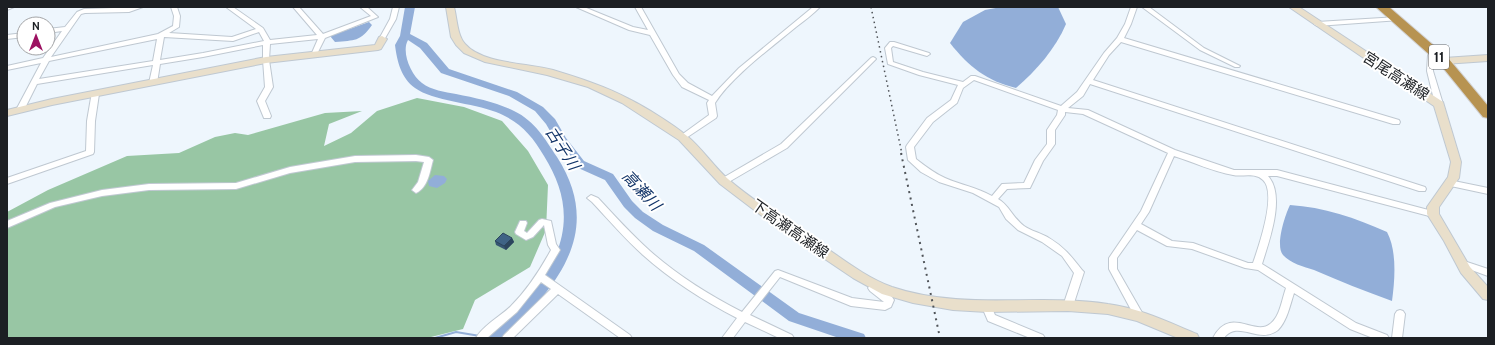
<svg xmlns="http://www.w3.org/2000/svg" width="1495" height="345" viewBox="0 0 1495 345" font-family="Cabin,'Noto Sans JP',sans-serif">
<rect width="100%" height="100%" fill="#eef6fd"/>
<path fill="#98c6a4" d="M417,98l47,9 38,14 26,30 20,34 -2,45 -16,37 -55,33 -12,29 -36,9h-420v-126l41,-22 79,-34 52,-3 36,-16 20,-4 13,2 77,-22 37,-2 -33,13 -5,22 27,-13 26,-22z"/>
<g fill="#92aed8">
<path d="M1001,7h57l8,17c-10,24 -30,47 -50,64 -29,-7 -47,-21 -66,-45l13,-21 22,-12z"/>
<path d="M369,22l3,3c-12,17 -17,15 -37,17l-5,-6z"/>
<path d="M435,175l9,1 3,3 -2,4 -8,5 -8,-2 -1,-5z"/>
<path d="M1290,205c33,2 66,13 97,27 10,19 8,47 5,69 -27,-10 -53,-20 -78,-31 -10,-3 -24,-7 -31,-15 -8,-9 2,-40 7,-50z"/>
</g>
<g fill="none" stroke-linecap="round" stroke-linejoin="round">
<g stroke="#92aed8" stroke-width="2">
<path d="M486,337l6,1"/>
<path d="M435,338l21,-6 24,4"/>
</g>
<path fill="#92aed8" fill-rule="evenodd" d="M405,7h10l-5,27 17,9 22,26 68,23 26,15 12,12 11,19 18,23 29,13 19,27 11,11 20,13 41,20 95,68 65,21 2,4h-27l-50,-17 -95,-70 -41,-20 -18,-13 -11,-11 -19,-27 -29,-13 -19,-24 -11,-19 -11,-13 -26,-15 -68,-23 -21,-25 -12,-8c-7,12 3,35 14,43 9,7 23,9 34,11 20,4 40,8 58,17 21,10 31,28 43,46 48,75 0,129 -53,181h-16c4,-9 15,-17 22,-24 18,-17 35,-35 45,-57 16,-37 9,-69 -11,-101 -12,-21 -25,-35 -48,-44 -23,-9 -63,-11 -81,-24 -14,-10 -18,-27 -20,-43l5,-9z"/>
<defs>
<g id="street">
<path d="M7,7h7l-7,3z"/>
<path d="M143,7l-14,5 -44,1 -4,1 -30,43 107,-23 15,-8 1,-10 -3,-9h6l3,9 -1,11 -10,6 63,4 24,-8 -30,-22h7l30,21 7,12 47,-5 -24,-28h6l24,27 48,-18 -11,-9h7l11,10 -53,21 -9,18 -2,1 -3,-2 7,-16 -48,5 -1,16 4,27 -8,14 6,15 -1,2h-6l-7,-17 8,-14 -2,-27v-15l-60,12 -43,7 -3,19 -4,2 -4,-2 4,-18 -116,19 -14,28h-6l-1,-2 25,-47 -34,7v-4l36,-8 19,-27 -14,2v-4l17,-2 12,-15 7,-3zM259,32l5,9 -61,12 -43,7 4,-23 69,4zM157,39l-4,22 -114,18 10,-18z"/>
<path d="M393,7h6l-3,12 -12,21h-4l-1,-1 11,-20z"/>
<path d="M576,7h8l49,20 15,3 -13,-23h6l38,67 9,9 24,13 27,-28 74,-61h7c-7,7 -16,14 -24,20 -24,20 -65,50 -81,76l2,13 -1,2 -33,22h-3l-1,-2 1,-2 29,-21 -2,-12 2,-3 -27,-13 -9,-12 -23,-40 -21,-5z"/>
<path d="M1131,7h6l-6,17 -7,14 275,82 1,2 -1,2h-6l-272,-82 -12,13 -16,25 332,107 1,2 -1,2h-6l-329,-107 -7,12 -15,12 20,2 87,40 59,20h43l159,42 1,2 -1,2 -3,1 -156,-41h-9c18,20 1,65 -6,88l94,59 31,12 2,3h-16l-23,-9 -56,-36c-4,12 -7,28 -16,37 -19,15 -40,-11 -54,8h-11c17,-33 42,-1 57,-14 10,-7 12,-25 16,-36l-28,-18 -13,-2 -53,-19 -25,-3 -30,-16 -20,28v11l27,47 -2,3 -3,1 -3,-1 -27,-50v-11l32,-47 27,-58 -85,-39 -18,-2v3l-10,15v14l-12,17 -13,27 -23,1 -9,10c11,6 15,19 26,27 7,5 17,7 25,12 15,9 22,18 33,32l2,2 -11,34 -2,3 -3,1 -3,-1 -2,-3 11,-33 -12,-17 -20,-14 -24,-12 -12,-11 -7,-12 -26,-14 -34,-11 -18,-10 -13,-12 -2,-13 1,-2 20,-27 24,-18 7,-15 -39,-10 -31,-11 -3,-16 5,-6h4l35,11 1,1 -3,2 -34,-10 -2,2 2,14 30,10 40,10 8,-6h4l86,30 16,-14 27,-39 13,-15 8,-14zM974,80l84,30 -1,5 -10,15v14l-12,16 -11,23 -22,1 -10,12c-16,-9 -31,-11 -47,-18 -11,-5 -20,-12 -29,-19l-2,-12 19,-25 24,-19 6,-15zM1174,156c19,6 40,16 59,19 9,2 22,-3 30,5 14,13 -4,66 -10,83h-5l-55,-20 -21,-2 -31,-17 8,-12z"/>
<path d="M1142,7h7l55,41 36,18 -1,1h-4l-35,-17z"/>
<path d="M1398,17l3,2 -1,1 -83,6 -3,-2 3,-2z"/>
<path d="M24,33v4l-17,2v-4z"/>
<path d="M1435,51l3,2 -4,3 -1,15 10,33 -4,2 -4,-2 -8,-33 1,-16z"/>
<path d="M873,57l2,1 1,1 -89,89 -60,35h-6l-1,-2 1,-2 60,-35 90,-86z"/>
<path d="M92,92h3l4,2 -4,27 -1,31 -1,2 -86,30v-6l79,-27 1,-30z"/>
<path d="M416,155l13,2 4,3c-3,11 -5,28 -17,33l-4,-3 6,-8 6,-20 -8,-1 -61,1 -65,11 -54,16 -87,1 -47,6 -47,11 -48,21v-7l43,-18 52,-13 47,-6 87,-1 54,-16 65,-11z"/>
<path d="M1449,180l39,8v6l-42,-9 -1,-2z"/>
<path d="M591,195l7,3c17,18 33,36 52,53 27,24 59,44 92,61l33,-41 3,-1 74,28 32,4 -14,-11 -2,-3 2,-3 3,-1 19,13 2,3 -3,7 -6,3 -34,-4 -71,-29 -30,38 42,20 2,3h-15l-34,-16 -12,16h-11l15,-20c-33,-17 -66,-38 -94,-63 -18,-16 -34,-35 -51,-53l-5,-4z"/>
<path d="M542,219l9,2 5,23 4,6 -15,25 85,60 2,3h-12l-62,-44 -45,44h-11l2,-3 47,-46 -10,-7 -24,30 -30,26h-11c6,-12 25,-22 35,-32 16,-16 29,-36 40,-56l-3,-5 -4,-20 -11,12 -7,3 -10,-6 -1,-2 5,-11h6l1,2 -3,8 3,2 12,-13z"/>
<path d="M1461,260l27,9v7l-30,-11 -1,-2 1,-2z"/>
<path d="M987,303l3,1 5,11 48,20 2,3h-15l-42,-17 -6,-14 2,-3z"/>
<path d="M1400,310l3,1 2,3 -3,24h-10l3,-24 2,-3z"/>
</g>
<g id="secondary">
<path d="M446,7h8c3,11 3,28 11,37 17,20 63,19 88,26 26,8 52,16 76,29 16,8 44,25 58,37 15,12 26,30 41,43 29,25 63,45 94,66 22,15 45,33 70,42 72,24 144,6 216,17 31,4 60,18 89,30l2,4h-21l-41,-17 -29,-7 -40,-3 -81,1 -34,-2 -40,-7 -31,-9 -29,-16 -83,-56 -50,-38 -41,-44 -57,-37 -34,-16 -41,-12 -62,-13 -21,-9 -8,-8 -5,-8z"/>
<path d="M1289,7h10l144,95 18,60 -2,16 -20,29v7l31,53 18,20v13l-5,-1 -22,-26 -17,-32 -17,-27v-7l21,-30 3,-15 -17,-56z"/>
<path d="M382,36l5,3 -6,10 -3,1 -112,13 -214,42 -45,11v-6l45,-11 214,-42 109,-12 4,-8z"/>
<path d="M1488,55v6l-44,3 -5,-3 5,-3z"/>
</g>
<path id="highway" d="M1376,7h13l59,51 40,48v12l-5,-1 -43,-53z"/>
</defs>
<use href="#street" stroke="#bfc8d1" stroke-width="2"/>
<use href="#secondary" stroke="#bfc8d1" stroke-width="2"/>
<use href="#highway" stroke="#d2d2d3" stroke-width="2"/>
<use href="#street" fill="#fff" fill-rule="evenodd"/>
<use href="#secondary" fill="#e9dfcb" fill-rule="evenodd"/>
<use href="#highway" fill="#b79351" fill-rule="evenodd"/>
<path stroke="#4f5358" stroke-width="1.5" stroke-dasharray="1.5 3.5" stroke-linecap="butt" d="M871,7l31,147"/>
<path stroke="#4f5358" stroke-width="2" stroke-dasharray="2 4.5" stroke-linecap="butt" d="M901,153l39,185"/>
</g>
<path fill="#365572" d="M512,238l2,4 -8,8 -10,-5 -1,-4z"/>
<path fill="#2c455d" d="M512,238l2,4 -8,8 -2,-4z"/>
<path fill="#3f6385" stroke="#2c455d" d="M503,233l9,5 -8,8 -9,-5z"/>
<g text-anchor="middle" stroke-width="4" stroke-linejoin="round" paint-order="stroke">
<rect fill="#fff" stroke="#606265" stroke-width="1" x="1429" y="45" width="20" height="24" rx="3"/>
<g font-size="14" font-weight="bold" fill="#1c1f23">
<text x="1439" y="62">11</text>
</g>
<g font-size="15" fill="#1c1f23" stroke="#fff">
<text transform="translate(1396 76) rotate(33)" y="5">宮尾高瀬線</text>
<text transform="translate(790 229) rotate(35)" y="5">下高瀬高瀬線</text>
</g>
<g font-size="16" font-style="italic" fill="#123468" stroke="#fff">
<text transform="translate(563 148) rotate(57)" y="6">古子川</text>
<text transform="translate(642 190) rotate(47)" y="6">高瀬川</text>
</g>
</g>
<rect width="1495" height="345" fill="none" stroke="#1c1f23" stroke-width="16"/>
<g transform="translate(36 36)"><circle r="19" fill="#ffffff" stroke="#a4a5a7"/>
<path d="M0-3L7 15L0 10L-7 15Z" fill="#9c1161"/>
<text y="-6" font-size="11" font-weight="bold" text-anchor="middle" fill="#1c1f23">N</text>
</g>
</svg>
